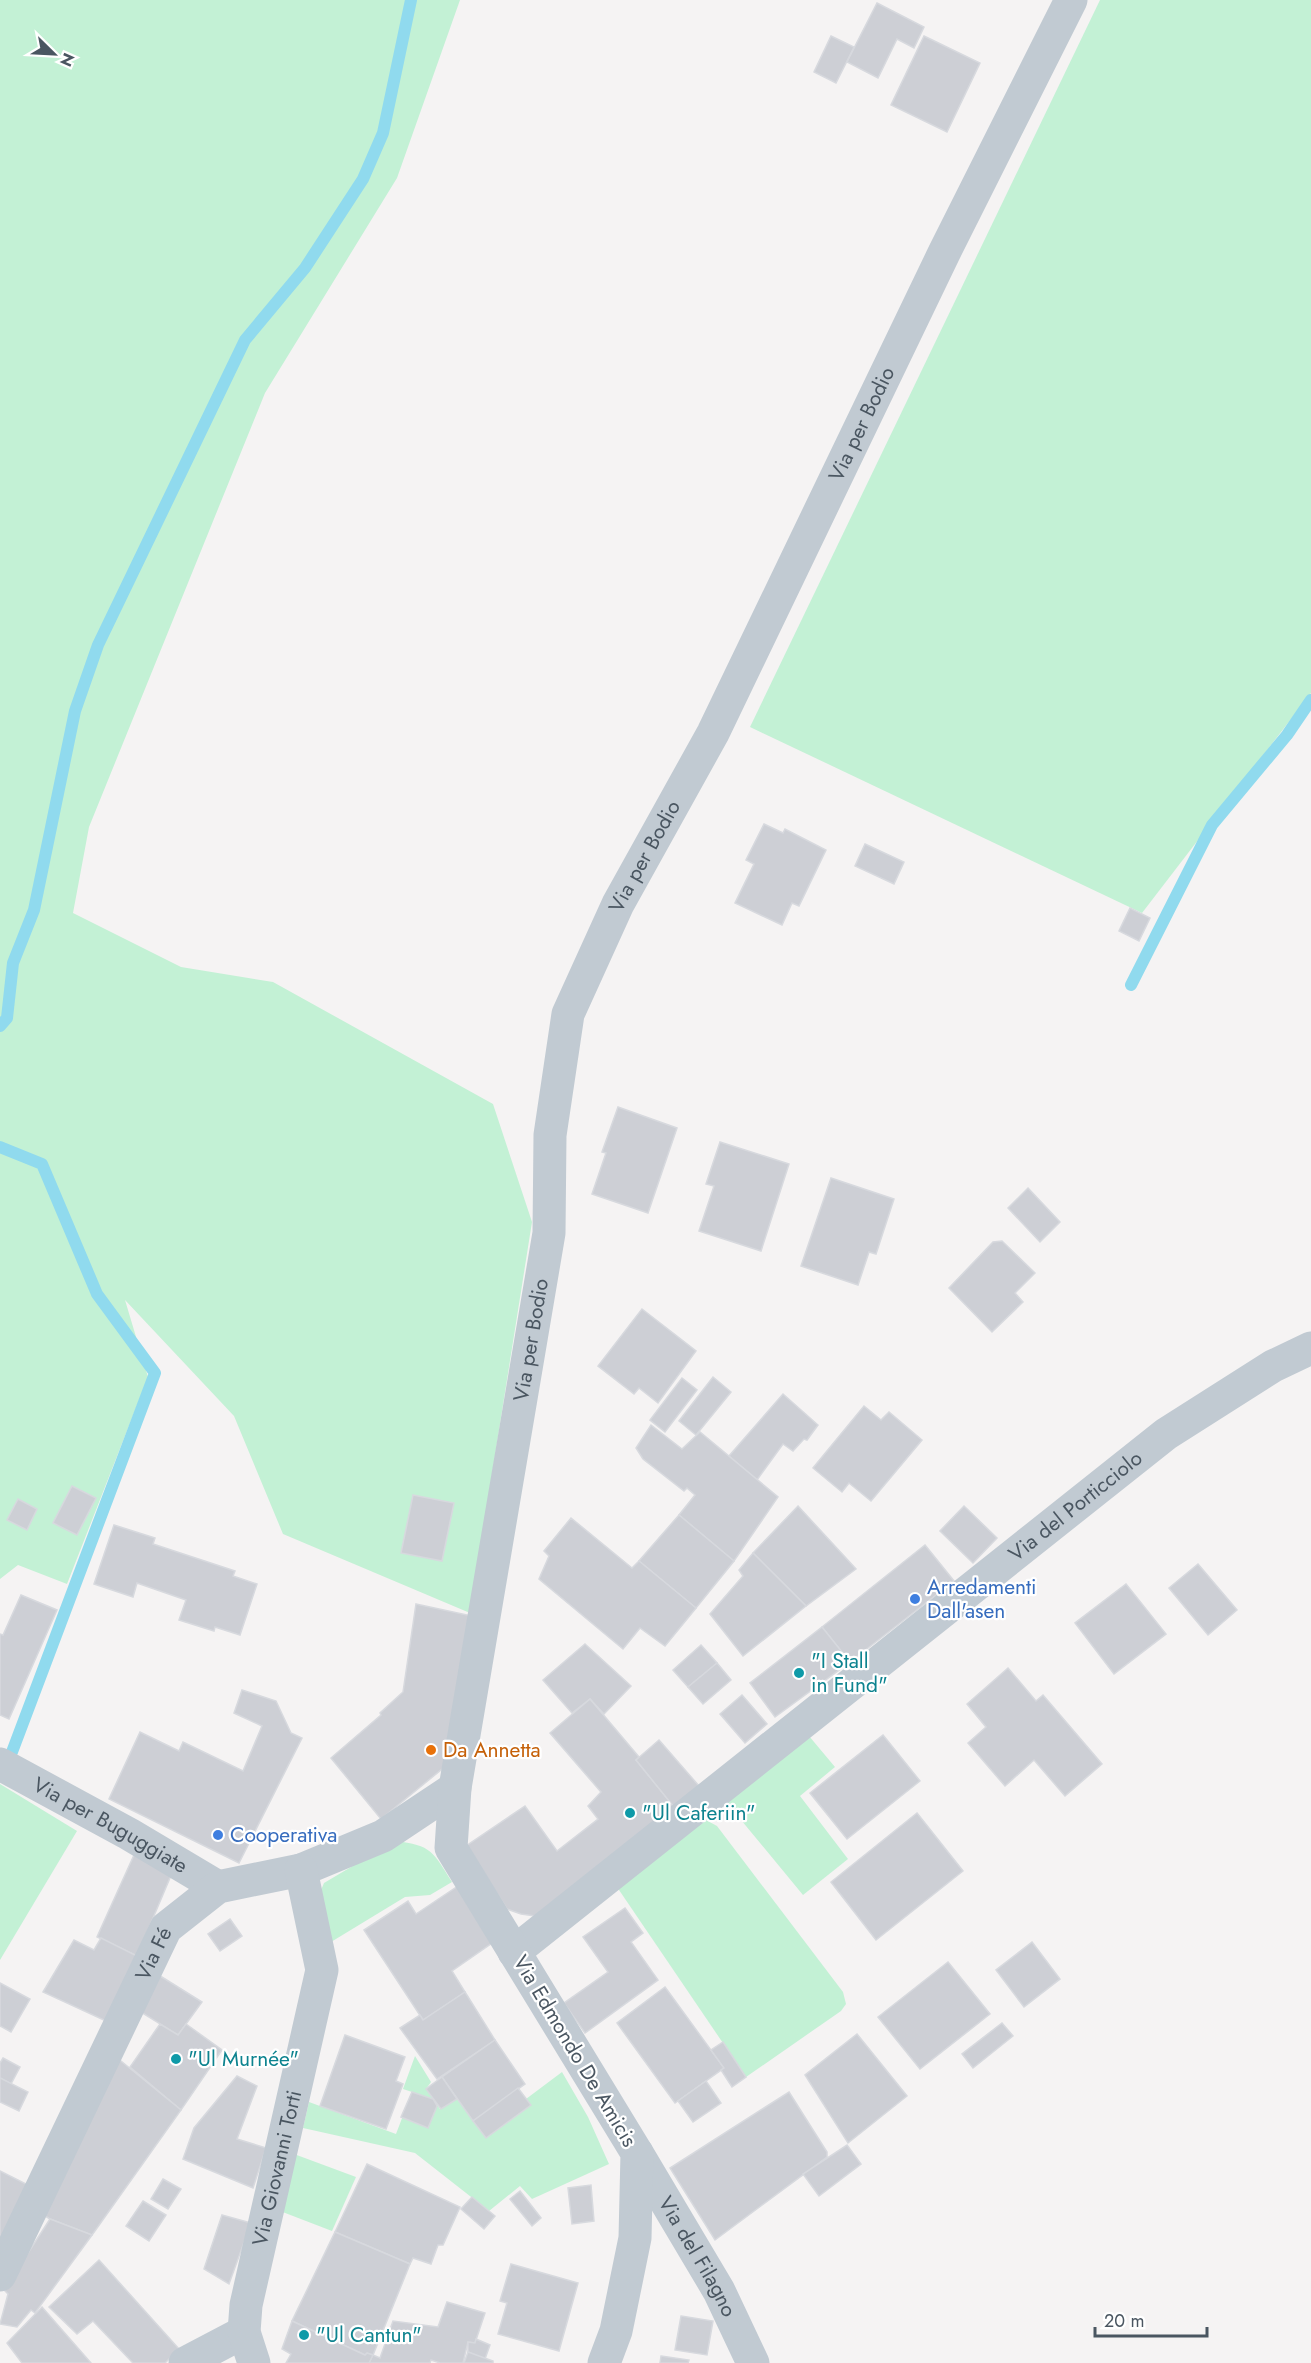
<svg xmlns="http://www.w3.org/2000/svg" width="1311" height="2363" viewBox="0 0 1311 2363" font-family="Jost,sans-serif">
<rect width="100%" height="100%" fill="#f5f3f3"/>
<g fill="#c3f1d5">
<path d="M0,0h460l-63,178 -132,215 -176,434 -16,86 108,54 92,15 220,122 39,118 -62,391 -187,-79 -49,-118 -109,-116 23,77 -81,207 -49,-19 -18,14z"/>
<path d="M1100,0h211v693l-169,220 -392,-186z"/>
<path d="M809,1736l26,31 -35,29 48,63 -45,36 -76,-92z"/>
<path d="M0,1784l77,47 -77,129z"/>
<path d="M704,1819l13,7 126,166 3,12 -5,7 -95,66 -129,-190z"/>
<path d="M395,1841c37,4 38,11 57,41l-22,13 -25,2 -74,45 -12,-47 5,-12z"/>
<path d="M415,2056l16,26 -5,7 14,20 17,-10 29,38 40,-38 36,-27 26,45 21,47 -77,35 -12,-13 -31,25 -74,-58 -112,-25 6,-26 87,32 16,-42 -9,-3z"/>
<path d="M294,2154l62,23 -24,54 -52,-20z"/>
</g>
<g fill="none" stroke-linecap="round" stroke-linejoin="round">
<g stroke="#90daee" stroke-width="12">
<path d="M1131,985l81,-160 75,-90 24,-35"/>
<path d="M0,1026l7,-8 6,-55 21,-53 41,-199 23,-66 147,-305 60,-72 58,-89 20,-46 28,-133"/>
<path d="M0,1147l42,17 55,130 58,79 -143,379"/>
</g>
</g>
<g fill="#cdcfd5" stroke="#d7d9de" stroke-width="1.5">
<path d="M877,3l47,24 -10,21 -17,-9 -19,39 -31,-16z"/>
<path d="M831,36l23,11 -18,36 -22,-11z"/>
<path d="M924,36l56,27 -33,69 -56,-27z"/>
<path d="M764,824l19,9 2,-4 41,21 -27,56 -7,-3 -10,22 -47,-22 19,-39 -8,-4z"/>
<path d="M865,844l39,18 -10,22 -39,-18z"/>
<path d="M1130,908l20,10 -11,23 -20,-10z"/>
<path d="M618,1107l59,21 -29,85 -56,-19 14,-41 -4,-1z"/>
<path d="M720,1142l69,22 -28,87 -62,-20 15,-45 -8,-2z"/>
<path d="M831,1178l63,21 -18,55 -7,-2 -11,33 -57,-19z"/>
<path d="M1028,1188l32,34 -20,20 -32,-34z"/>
<path d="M1002,1241l33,32 -20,20 8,9 -31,30 -43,-44 44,-46z"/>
<path d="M642,1309l54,42 -38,52 -19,-15 -5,6 -36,-28z"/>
<path d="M713,1377l18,15 -35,43 -17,-14z"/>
<path d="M682,1378l15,12 -32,42 -15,-12z"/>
<path d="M783,1394l35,31 -11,15 -3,-1 -11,12 -10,-7 -26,36 -28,-24z"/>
<path d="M864,1406l17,14 8,-8 33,28 -51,61 -22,-18 -7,9 -29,-24z"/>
<path d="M651,1425l31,24 18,-17 78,65 -44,64 -55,-46 16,-20 -8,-7 -3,3 -41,-32 -7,-11z"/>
<path d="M72,1486l24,12 -19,37 -24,-12z"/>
<path d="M413,1495l41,8 -12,58 -41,-8z"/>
<path d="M18,1499l19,10 -10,21 -20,-10z"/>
<path d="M798,1506l58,63 -50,37 -53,-53z"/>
<path d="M964,1506l33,32 -24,25 -33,-32z"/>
<path d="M679,1515l55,46 -38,47 -57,-47z"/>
<path d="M571,1518l61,50 7,-7 57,47 -31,38 -25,-18 -17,21 -84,-70 10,-23 -5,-5z"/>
<path d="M114,1525l41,13 -2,6 82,27 -2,5 24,8 -17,51 -25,-8 -1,4 -35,-11 7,-20 -49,-17 -4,14 -39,-13z"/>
<path d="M925,1545l29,36 -104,81 -28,-35z"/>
<path d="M753,1553l53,53 -63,50 -33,-42 33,-38 -4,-6z"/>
<path d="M1198,1564l39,46 -29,25 -39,-47z"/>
<path d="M1126,1584l40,50 -52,40 -39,-51z"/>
<path d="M21,1595l36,15 -48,109 -9,-4v-81l3,1z"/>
<path d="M416,1604l56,12 -25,149 -66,54 -50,-61 50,-43 -1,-2 23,-21z"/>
<path d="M822,1627l28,35 -75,55 -25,-34z"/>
<path d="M585,1644l46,42 -27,28 -14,-15 -18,14 -29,-33z"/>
<path d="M701,1645l16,18 -29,24 -15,-17z"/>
<path d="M717,1663l14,17 -28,24 -15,-17z"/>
<path d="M1008,1668l28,33 7,-6 59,69 -37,32 -31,-36 -29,26 -37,-43 18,-16 -19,-23z"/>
<path d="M242,1690l34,11 15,32 11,5 -63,125 -130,-64 31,-67 39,19 4,-9 60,29 19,-45 -28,-13z"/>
<path d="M742,1695l25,29 -22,19 -25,-29z"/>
<path d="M590,1699l49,58 -3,3 38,47 -139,109 -14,-2 -14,-5 -41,-63 59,-40 32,45 41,-32 -10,-13 13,-14 -51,-59z"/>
<path d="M883,1735l37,46 -73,58 -37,-46z"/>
<path d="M659,1740l40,46 -25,21 -38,-47z"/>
<path d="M917,1813l46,58 -87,69 -45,-58z"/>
<path d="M134,1855l38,18 -35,83 -40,-19z"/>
<path d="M458,1886l37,55 -43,30 13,21 -42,28 -59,-90 44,-29 8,13z"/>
<path d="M625,1908l18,25 -12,9 27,38 -73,53 -21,-30 44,-31 -25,-35z"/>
<path d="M230,1919l12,17 -22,15 -12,-17z"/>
<path d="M101,1938l36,18 -31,65 -63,-29 31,-52 20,10z"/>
<path d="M1032,1942l28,37 -36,28 -28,-37z"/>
<path d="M948,1962l42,52 -70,55 -42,-52z"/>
<path d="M157,1974l45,28 -24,33 -42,-26z"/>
<path d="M0,1983l30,16 -19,33 -11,-6z"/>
<path d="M665,1987l59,81 -49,35 -58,-80z"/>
<path d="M465,1992l30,48 -58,39 -37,-51 20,-13 3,5z"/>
<path d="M1002,2023l11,13 -40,32 -11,-14z"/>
<path d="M160,2024l18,11 8,-11 36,26 -41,60 -51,-43z"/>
<path d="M857,2034l50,62 -59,47 -43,-68z"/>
<path d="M345,2035l60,22 -9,24 7,3 -17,45 -66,-23z"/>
<path d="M495,2040l30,44 -52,37 -31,-44z"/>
<path d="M723,2042l23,35 -14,10 -11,-17 3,-2 -13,-18z"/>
<path d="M116,2057l65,53 -89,125 -42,-16 -13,-8z"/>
<path d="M3,2058l17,9 -9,17 -11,-6v-15z"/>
<path d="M237,2076l20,10 -20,53 29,9 -13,40 -70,-29 11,-31z"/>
<path d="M442,2077l15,22 -16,10 -15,-20z"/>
<path d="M0,2078l28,14 -9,19 -19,-9z"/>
<path d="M706,2081l15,22 -28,19 -15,-21z"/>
<path d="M518,2088l13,17 -45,33 -13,-17z"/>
<path d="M412,2092l21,7 4,7 -9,22 -27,-11z"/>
<path d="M789,2092l38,60v5l-112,83 -45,-72z"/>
<path d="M847,2145l14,19 -42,32 -16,-22z"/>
<path d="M367,2164l93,43 -17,38h-5l-7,19 -18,-6 -3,6 -75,-32z"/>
<path d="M0,2171l36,18 -36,68z"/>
<path d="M163,2179l18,10 -13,20 -17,-10z"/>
<path d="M591,2185l3,36 -22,3 -4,-36z"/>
<path d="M520,2191l21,27 -9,8 -22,-27z"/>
<path d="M472,2197l23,19 -11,13 -23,-20z"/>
<path d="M143,2201l23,14 -17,26 -23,-15z"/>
<path d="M222,2215l29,8 -22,61 -25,-15z"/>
<path d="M50,2219l42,16 -57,78 -4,-3 -14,17 -17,-3 8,-30 -4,-4z"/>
<path d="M335,2232l75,32 -37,91 -6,-2 -2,2 -73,-34z"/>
<path d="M99,2260l80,89 -14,14h-32l-40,-42 -16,13 -28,-27z"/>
<path d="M511,2264l67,19 -19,68 -61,-17 9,-31 -7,-2z"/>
<path d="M447,2302l38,11 -10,30 -7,-1 -5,21h-23l-9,-3 -1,3h-61l4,-8 7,3 13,-37 45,6z"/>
<path d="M42,2307l49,56h-69l-15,-20z"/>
<path d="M681,2316l32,5 -6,34 -32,-5z"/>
<path d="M292,2321l73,34 2,-2 6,2 -4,8h-83l5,-9 -9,-5z"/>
<path d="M476,2339l14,6 -5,14 -17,-7v-10l7,1z"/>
<path d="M468,2352l25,9v2h-29z"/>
<path d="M661,2356l28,4 -1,3h-28z"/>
</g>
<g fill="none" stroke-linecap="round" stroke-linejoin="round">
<g stroke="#c1cad2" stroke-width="33">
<path id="s1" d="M0,1764l129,70 89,53"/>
<path id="s2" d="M514,1952l652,-518 107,-68 38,-18"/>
<path id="s3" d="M637,2153l82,138 34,72"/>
<path id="s4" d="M0,2275l166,-347 52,-41 83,-17 82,-34 72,-48"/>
<path d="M185,2363l59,-31"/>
<path id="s5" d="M254,2363l-10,-31 2,-27 76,-335 -21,-100"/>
<path id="s6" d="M604,2363l12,-32 19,-93 2,-85 -186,-305 4,-60 94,-555 1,-98 18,-121 50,-110 95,-171 231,-480 127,-253"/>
</g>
</g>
<g fill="#3f7fe0" stroke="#fff" stroke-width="2">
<circle cx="915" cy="1599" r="6"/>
<circle cx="218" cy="1835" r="6"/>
</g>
<g fill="#0f9aa8" stroke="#fff" stroke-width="2">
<circle cx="799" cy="1673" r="6"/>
<circle cx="630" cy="1813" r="6"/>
<circle cx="176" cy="2059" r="6"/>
<circle cx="304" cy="2335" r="6"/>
</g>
<circle fill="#e8710a" stroke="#fff" stroke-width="2" cx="431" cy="1750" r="6"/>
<g text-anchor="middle" stroke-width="4.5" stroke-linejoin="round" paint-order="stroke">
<g font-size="21" fill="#4a5661" stroke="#fff">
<text dy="7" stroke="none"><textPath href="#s6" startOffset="2074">Via per Bodio</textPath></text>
<text dy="7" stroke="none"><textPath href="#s6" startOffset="1590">Via per Bodio</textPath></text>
<text dy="7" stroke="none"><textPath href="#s6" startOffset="1086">Via per Bodio</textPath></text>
<text dy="7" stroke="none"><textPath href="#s2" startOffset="717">Via del Porticciolo</textPath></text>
<text dy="7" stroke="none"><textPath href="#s1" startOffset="126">Via per Buguggiate</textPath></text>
<text dy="7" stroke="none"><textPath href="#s4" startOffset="356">Via Fé</textPath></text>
<text transform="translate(575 2051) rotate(59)" y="7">Via Edmondo De Amicis</text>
<text dy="7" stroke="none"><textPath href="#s5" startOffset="200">Via Giovanni Torti</textPath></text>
<text dy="7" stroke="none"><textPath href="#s3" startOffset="120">Via del Filagno</textPath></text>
</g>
<g font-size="21" fill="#366cbe" stroke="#fff" text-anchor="start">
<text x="927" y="1594">Arredamenti<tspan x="927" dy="24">Dall'asen</tspan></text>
<text x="230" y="1842">Cooperativa</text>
</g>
<g font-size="21" fill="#0d838f" stroke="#fff" text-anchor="start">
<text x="811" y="1668">"I Stall<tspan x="811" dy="24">in Fund"</tspan></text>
<text x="642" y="1820">"Ul Caferiin"</text>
<text x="188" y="2066">"Ul Murnée"</text>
<text x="316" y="2342">"Ul Cantun"</text>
</g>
<g font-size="21" fill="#c56008" stroke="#fff" text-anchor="start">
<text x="443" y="1757">Da Annetta</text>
</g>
</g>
<g transform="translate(54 54) rotate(114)" stroke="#ffffff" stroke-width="4.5" paint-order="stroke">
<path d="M0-4.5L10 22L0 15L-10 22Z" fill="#4a5661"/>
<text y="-9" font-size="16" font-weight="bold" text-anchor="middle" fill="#4a5661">N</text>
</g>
<path d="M1095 2327v9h112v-9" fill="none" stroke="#4a5661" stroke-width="3"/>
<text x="1104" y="2327" font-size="18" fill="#4a5661" stroke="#ffffff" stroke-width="4.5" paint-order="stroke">20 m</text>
</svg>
